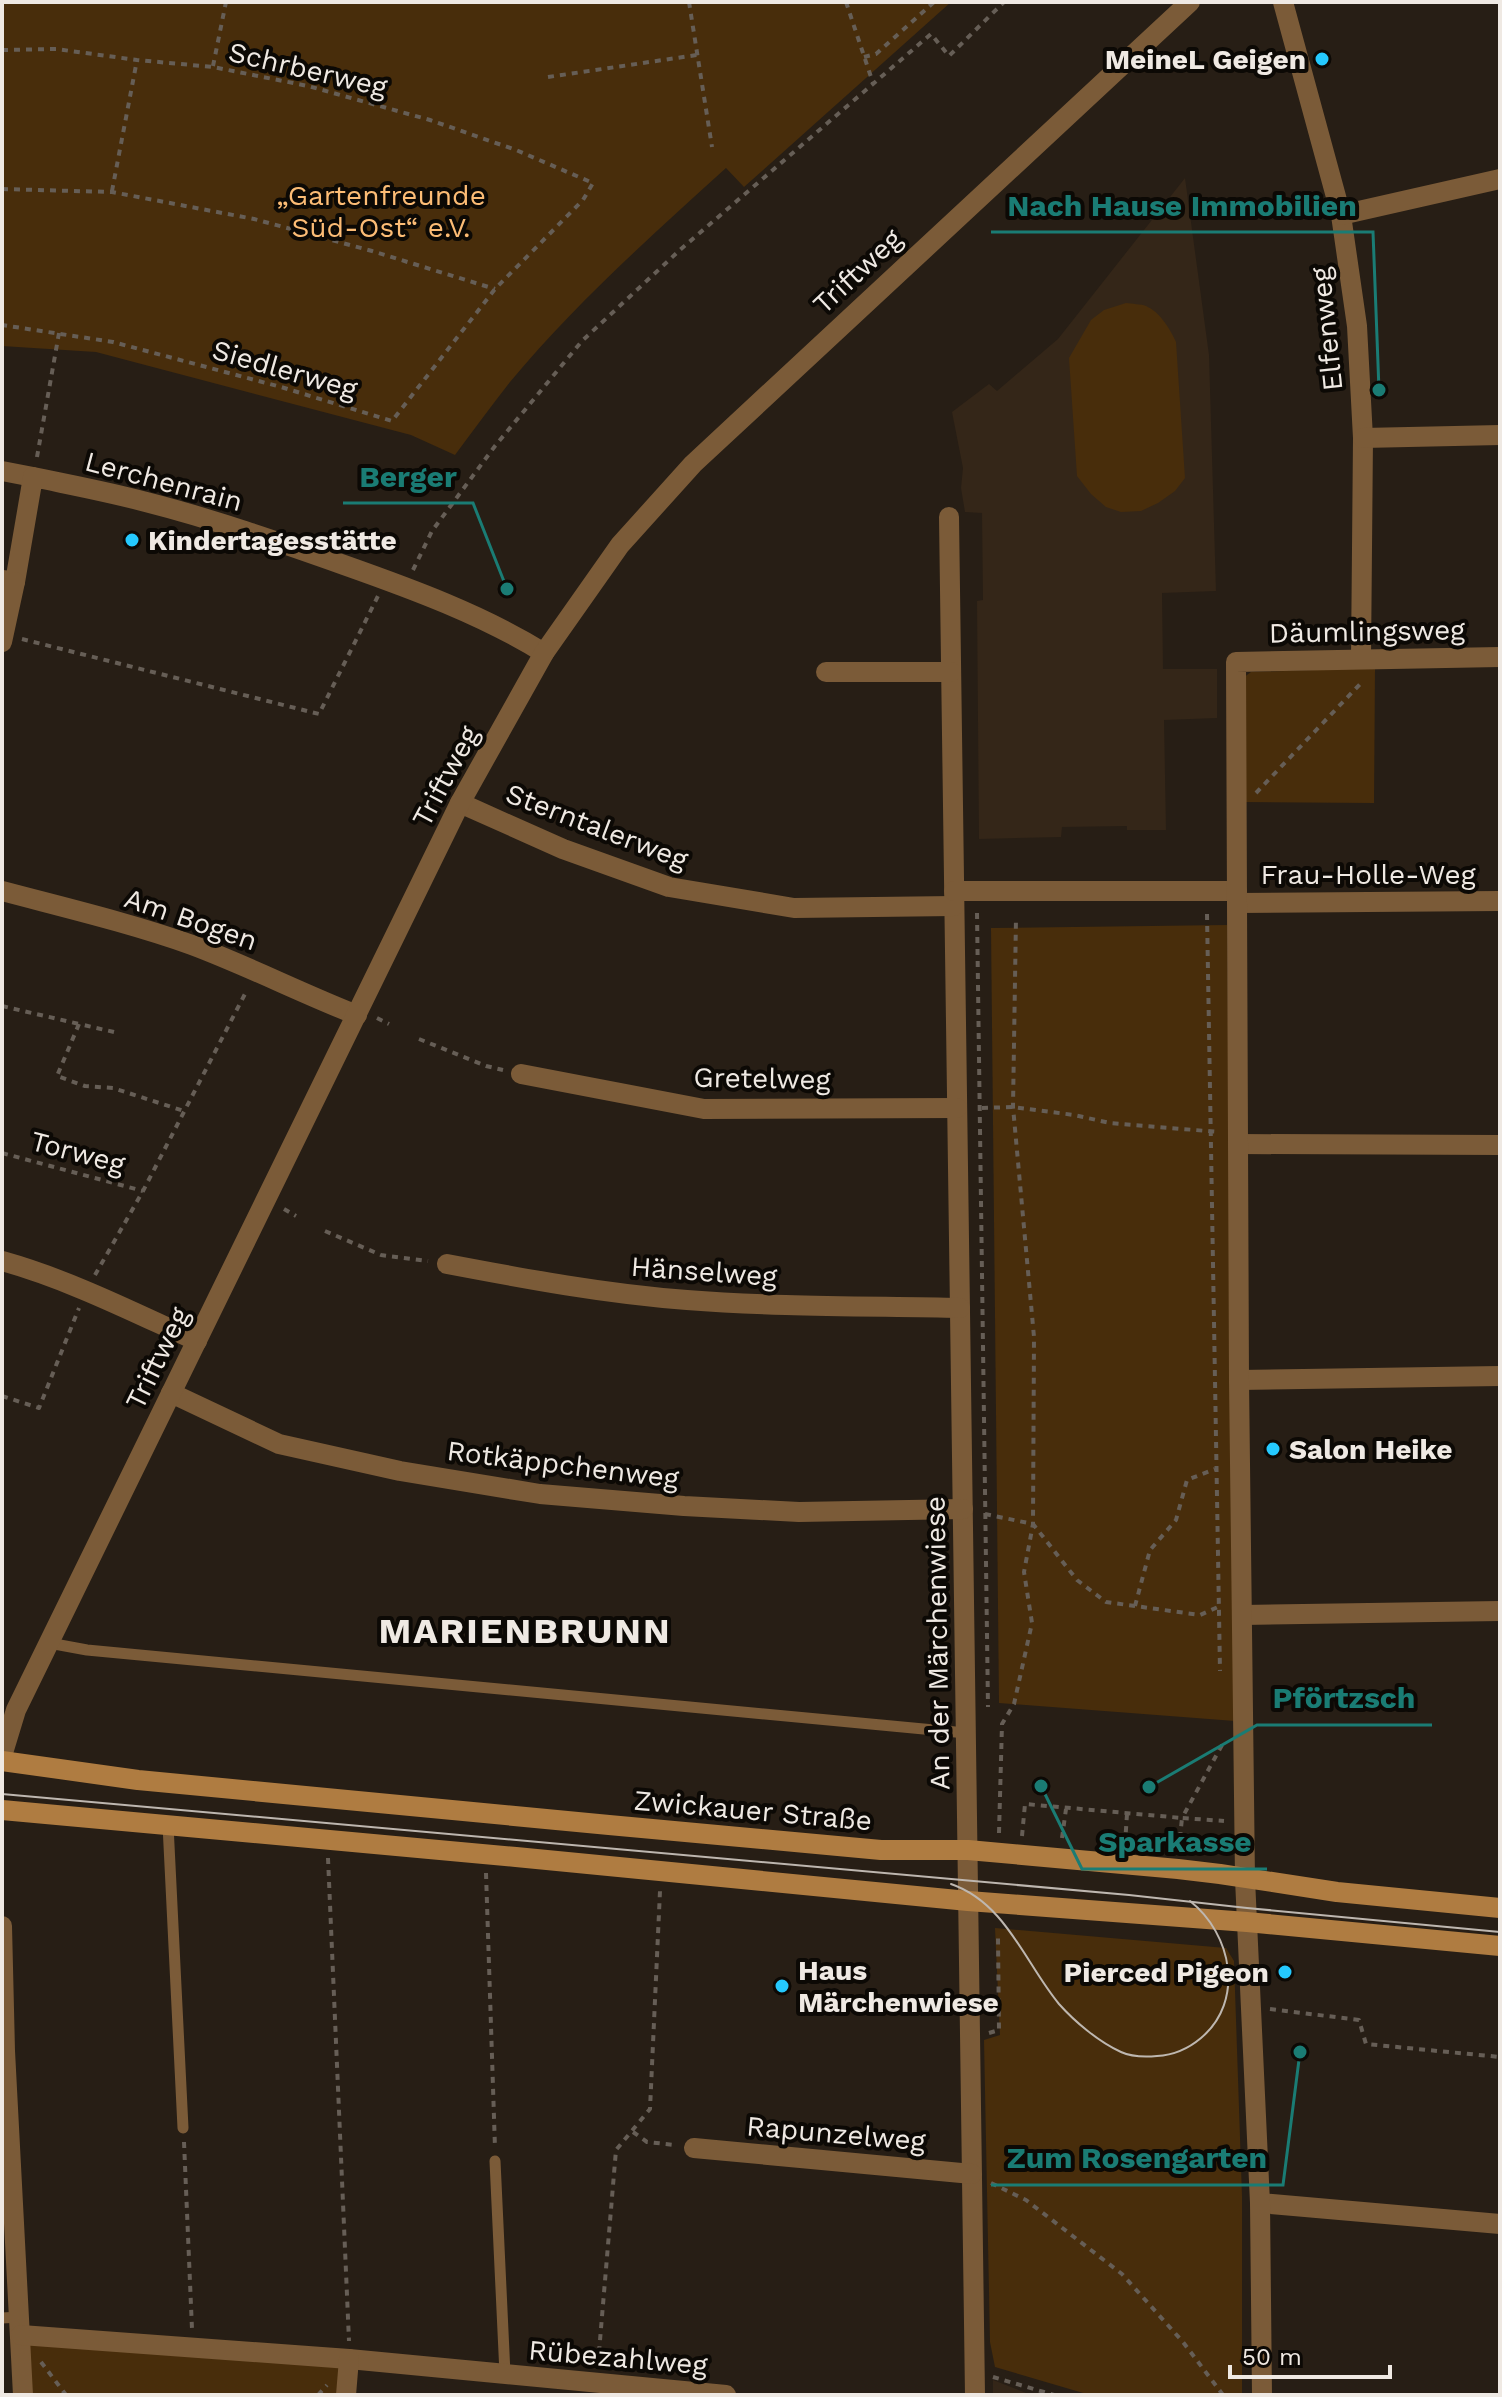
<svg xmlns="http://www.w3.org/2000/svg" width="1502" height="2397" viewBox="0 0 1502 2397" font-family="'Work Sans',sans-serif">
<rect width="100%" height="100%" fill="#271e15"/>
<g fill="#342618">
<path d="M1185,178l24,177 7,236 -54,2 1,76h54v49l-53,2 2,110h-39v-4l-65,1 -1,10 -82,2 -2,-238 6,-1 -1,-87 -17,-1 -4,-24 2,-20 -11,-56 37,-28 8,7 61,-52z"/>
<path d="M993,2380l18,7 20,8h-38z"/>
</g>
<g fill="#482d0b">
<path d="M2,2h949l-207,185 -18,-19c-75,68 -151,136 -216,214 -19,24 -37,49 -55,73l-44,-20 -315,-83 -94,-6z"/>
<path d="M1126,303c6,1 15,1 20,3 14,6 24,23 30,36l9,136 -10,13 -17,12 -17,8 -20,1 -15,-5 -15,-13 -14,-18 -8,-118 22,-38 13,-10z"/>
<path d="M1375,668l-1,135 -131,-1v-124l8,-6z"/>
<path d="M1227,925l8,796 -236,-18 -8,-775z"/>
<path d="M995,1928l231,20 8,13 8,235v199h-152l-95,-28 -5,-25 -6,-302 16,-5z"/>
<path d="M21,2335l328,24 -3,36h-323z"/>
</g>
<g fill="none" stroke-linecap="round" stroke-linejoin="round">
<g stroke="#665e56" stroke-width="4" stroke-dasharray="6 6" stroke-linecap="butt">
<path d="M689,2l23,145"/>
<path d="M846,2l27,81"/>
<path d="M2,50l54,-1 81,11 76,7 95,19 122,34 86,30 77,33 -10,17 -88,89 -103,132 -111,-34 -168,-45 -111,-17"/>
<path d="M864,57l12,-3 58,-52"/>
<path d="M213,66l13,-64"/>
<path d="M548,77l149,-22"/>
<path d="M2,189l110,3 142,27 118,32 123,38"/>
<path d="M112,191l25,-131"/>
<path d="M37,457l22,-124"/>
<path d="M413,570l19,-39 63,-85 87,-105 99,-92 250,-215 18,22 55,-54"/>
<path d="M22,639l297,75 59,-118"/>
<path d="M1256,793l107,-112"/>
<path d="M977,913l11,794"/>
<path d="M1207,914l13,757"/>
<path d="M2,1006l77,18"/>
<path d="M377,1018l12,6"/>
<path d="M114,1032l-35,-8 -22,52 28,10 28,2 71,23"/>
<path d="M419,1039l67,27 17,4"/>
<path d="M982,1108l31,-1 61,8 36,8 109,9"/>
<path d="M2,1153l141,38"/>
<path d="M284,1209l12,7"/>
<path d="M325,1231l56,24 47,6"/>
<path d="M95,1275l48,-84 104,-201"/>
<path d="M2,1396l37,12 40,-100"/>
<path d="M985,1514l48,10 44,56 29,22 94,13 18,-8"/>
<path d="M1135,1606l15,-56 26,-30 11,-40 28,-11"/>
<path d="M1222,1745l-40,73 42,3"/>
<path d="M999,1833l3,-109 12,-20 18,-81 -8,-51 9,-48 1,-187 -21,-230 3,-190"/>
<path d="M1022,1836l3,-32 157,14 -3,30"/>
<path d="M1062,1838l4,-29"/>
<path d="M1125,1844l2,-30"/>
<path d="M328,1858l21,483"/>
<path d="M486,1873l9,275"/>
<path d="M1270,2009l89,11 7,24 134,13"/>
<path d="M989,2033l10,-3 -1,-92"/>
<path d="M633,2132l14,10 28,3"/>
<path d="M184,2142l8,187"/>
<path d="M991,2183l35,17 96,74 61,68 40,53"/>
<path d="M41,2362l25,33"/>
<path d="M598,2364l18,-214 34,-41 10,-218"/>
<path d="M993,2377l61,18"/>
<path d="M318,2395l9,-10"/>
</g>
<g stroke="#7b5b38" stroke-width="11">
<path d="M49,1643l38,7 879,83"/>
<path d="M168,1825l15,303"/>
<path d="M495,2161l10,213"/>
<path d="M2,2318l18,-1"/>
</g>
<g stroke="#7b5b38" stroke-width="20">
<path d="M1283,2l58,213 16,111 6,112 -2,221"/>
<path d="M1341,215l159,-36"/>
<path d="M1363,438l137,-3"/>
<path d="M2,471l31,6"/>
<path d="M949,517l26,1878"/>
<path d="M2,580l13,2 18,-105c38,8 76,15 113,25 67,17 133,40 198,63 68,24 139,50 200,88"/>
<path d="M2,642l13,-60"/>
<path d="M826,672h125"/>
<path d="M460,803l103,46 106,38 125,21 160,-2"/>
<path d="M2,891c64,17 128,32 190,54 56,21 109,48 165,70"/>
<path d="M954,891h283"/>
<path d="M1237,903l263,-2"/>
<path d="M521,1074l183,35 253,-1"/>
<path d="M1238,1144l262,1"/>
<path d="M2,1261c68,19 131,51 195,80"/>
<path d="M447,1264c79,15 159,30 240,36 90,7 182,6 273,8"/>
<path d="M1239,1380l261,-4"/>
<path d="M171,1393l108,51 121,27 140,23 144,12 115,6 164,-3"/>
<path d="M1243,1615l257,-4"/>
<path d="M2,1756l14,-46 444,-907 84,-150 76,-108 73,-81 497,-462"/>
<path d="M2,1926l3,125 18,344"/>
<path d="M694,2148l278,26"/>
<path d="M1260,2203l240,21"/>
<path d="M21,2335l328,24 377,36"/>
<path d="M346,2395l3,-36"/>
<path d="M1262,2395l-2,-192 -15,-324 -6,-499 -3,-718 264,-5"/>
</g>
<g stroke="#af7c41" stroke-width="20">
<path d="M2,1761l136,19 471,45 272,25h87l210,19 42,5 117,18 163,16"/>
<path d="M2,1810l514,47 452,44 279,21 253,24"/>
</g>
<g stroke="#beb7b0" stroke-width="2">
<path d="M2,1794l1127,101 118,13 253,24"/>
<path d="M951,1884c55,19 74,79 108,120 16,18 40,38 62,48 11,5 25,5 36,4 18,-1 31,-7 44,-18 44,-37 31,-104 -11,-137"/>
</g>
</g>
<g fill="#25c9fe" stroke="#0c0905" stroke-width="3">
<circle cx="1322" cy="59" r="8"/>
<circle cx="132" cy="540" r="8"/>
<circle cx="1273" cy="1449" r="8"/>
<circle cx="1285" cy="1972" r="8"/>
<circle cx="782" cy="1986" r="8"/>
</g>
<g text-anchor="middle" stroke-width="8" stroke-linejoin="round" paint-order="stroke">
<g font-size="28" font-weight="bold" fill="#efe9e3" stroke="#0c0905" text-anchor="start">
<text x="1306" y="69" text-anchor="end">MeineL Geigen</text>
<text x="148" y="550">Kindertagesstätte</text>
<text x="1289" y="1459">Salon Heike</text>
<text x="798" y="1980">Haus<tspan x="798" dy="32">Märchenwiese</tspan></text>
<text x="1269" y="1982" text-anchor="end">Pierced Pigeon</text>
</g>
<g font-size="28" fill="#efe9e3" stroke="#0c0905">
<text transform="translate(308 69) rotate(13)" y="10">Schrberweg</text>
<text transform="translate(857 271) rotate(-43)" y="10">Triftweg</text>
<text transform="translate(1326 329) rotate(-96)" y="10">Elfenweg</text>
<text transform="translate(285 369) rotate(16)" y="10">Siedlerweg</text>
<text transform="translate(164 481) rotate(15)" y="10">Lerchenrain</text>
<text transform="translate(1367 631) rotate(-1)" y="10">Däumlingsweg</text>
<text transform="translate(445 776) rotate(-62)" y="10">Triftweg</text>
<text transform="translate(597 826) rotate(21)" y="10">Sterntalerweg</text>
<text x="1368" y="884">Frau-Holle-Weg</text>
<text transform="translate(191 919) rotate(19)" y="10">Am Bogen</text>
<text transform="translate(762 1078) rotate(1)" y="10">Gretelweg</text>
<text transform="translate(78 1152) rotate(15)" y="10">Torweg</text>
<text transform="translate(704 1271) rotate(4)" y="10">Hänselweg</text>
<text transform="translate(157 1358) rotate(-64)" y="10">Triftweg</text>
<text transform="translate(563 1464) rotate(7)" y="10">Rotkäppchenweg</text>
<text transform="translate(937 1643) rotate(-91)" y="10">An der Märchenwiese</text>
<text transform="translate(753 1810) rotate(5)" y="10">Zwickauer Straße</text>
<text transform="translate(836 2133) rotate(5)" y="10">Rapunzelweg</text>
<text transform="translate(618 2357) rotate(5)" y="10">Rübezahlweg</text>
</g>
<g font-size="28" fill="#fcbc75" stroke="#0c0905">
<text x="381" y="205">„Gartenfreunde<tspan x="381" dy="32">Süd-Ost“ e.V.</tspan></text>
</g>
<g font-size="36" font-weight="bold" letter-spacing="2" fill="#efe9e3" stroke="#0c0905">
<text x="525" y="1643">MARIENBRUNN</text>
</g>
</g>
<path fill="none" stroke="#1a7c74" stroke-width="3" d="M1379 390L1373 232H991M507 589L473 503H343M1149 1787L1257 1725H1432M1041 1786L1082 1869H1267M1300 2052L1283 2185H991"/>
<g fill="#1a7c74" stroke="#0c0905" stroke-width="3">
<circle cx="1379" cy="390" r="8"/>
<circle cx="507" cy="589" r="8"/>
<circle cx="1149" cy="1787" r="8"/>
<circle cx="1041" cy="1786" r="8"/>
<circle cx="1300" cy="2052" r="8"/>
</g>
<g font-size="30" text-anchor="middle" font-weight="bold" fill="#1a7c74" stroke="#0c0905" stroke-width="8" stroke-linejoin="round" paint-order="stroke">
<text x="1182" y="216">Nach Hause Immobilien</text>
<text x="408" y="487">Berger</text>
<text x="1344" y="1708">Pförtzsch</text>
<text x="1175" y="1852">Sparkasse</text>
<text x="1137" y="2168">Zum Rosengarten</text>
</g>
<rect width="1502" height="2397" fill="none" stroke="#efe9e3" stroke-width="8"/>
<path d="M1230 2365v12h160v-12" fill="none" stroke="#efe9e3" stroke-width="4"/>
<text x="1242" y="2365" font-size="24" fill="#efe9e3" stroke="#0c0905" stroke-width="6" paint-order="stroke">50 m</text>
</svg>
